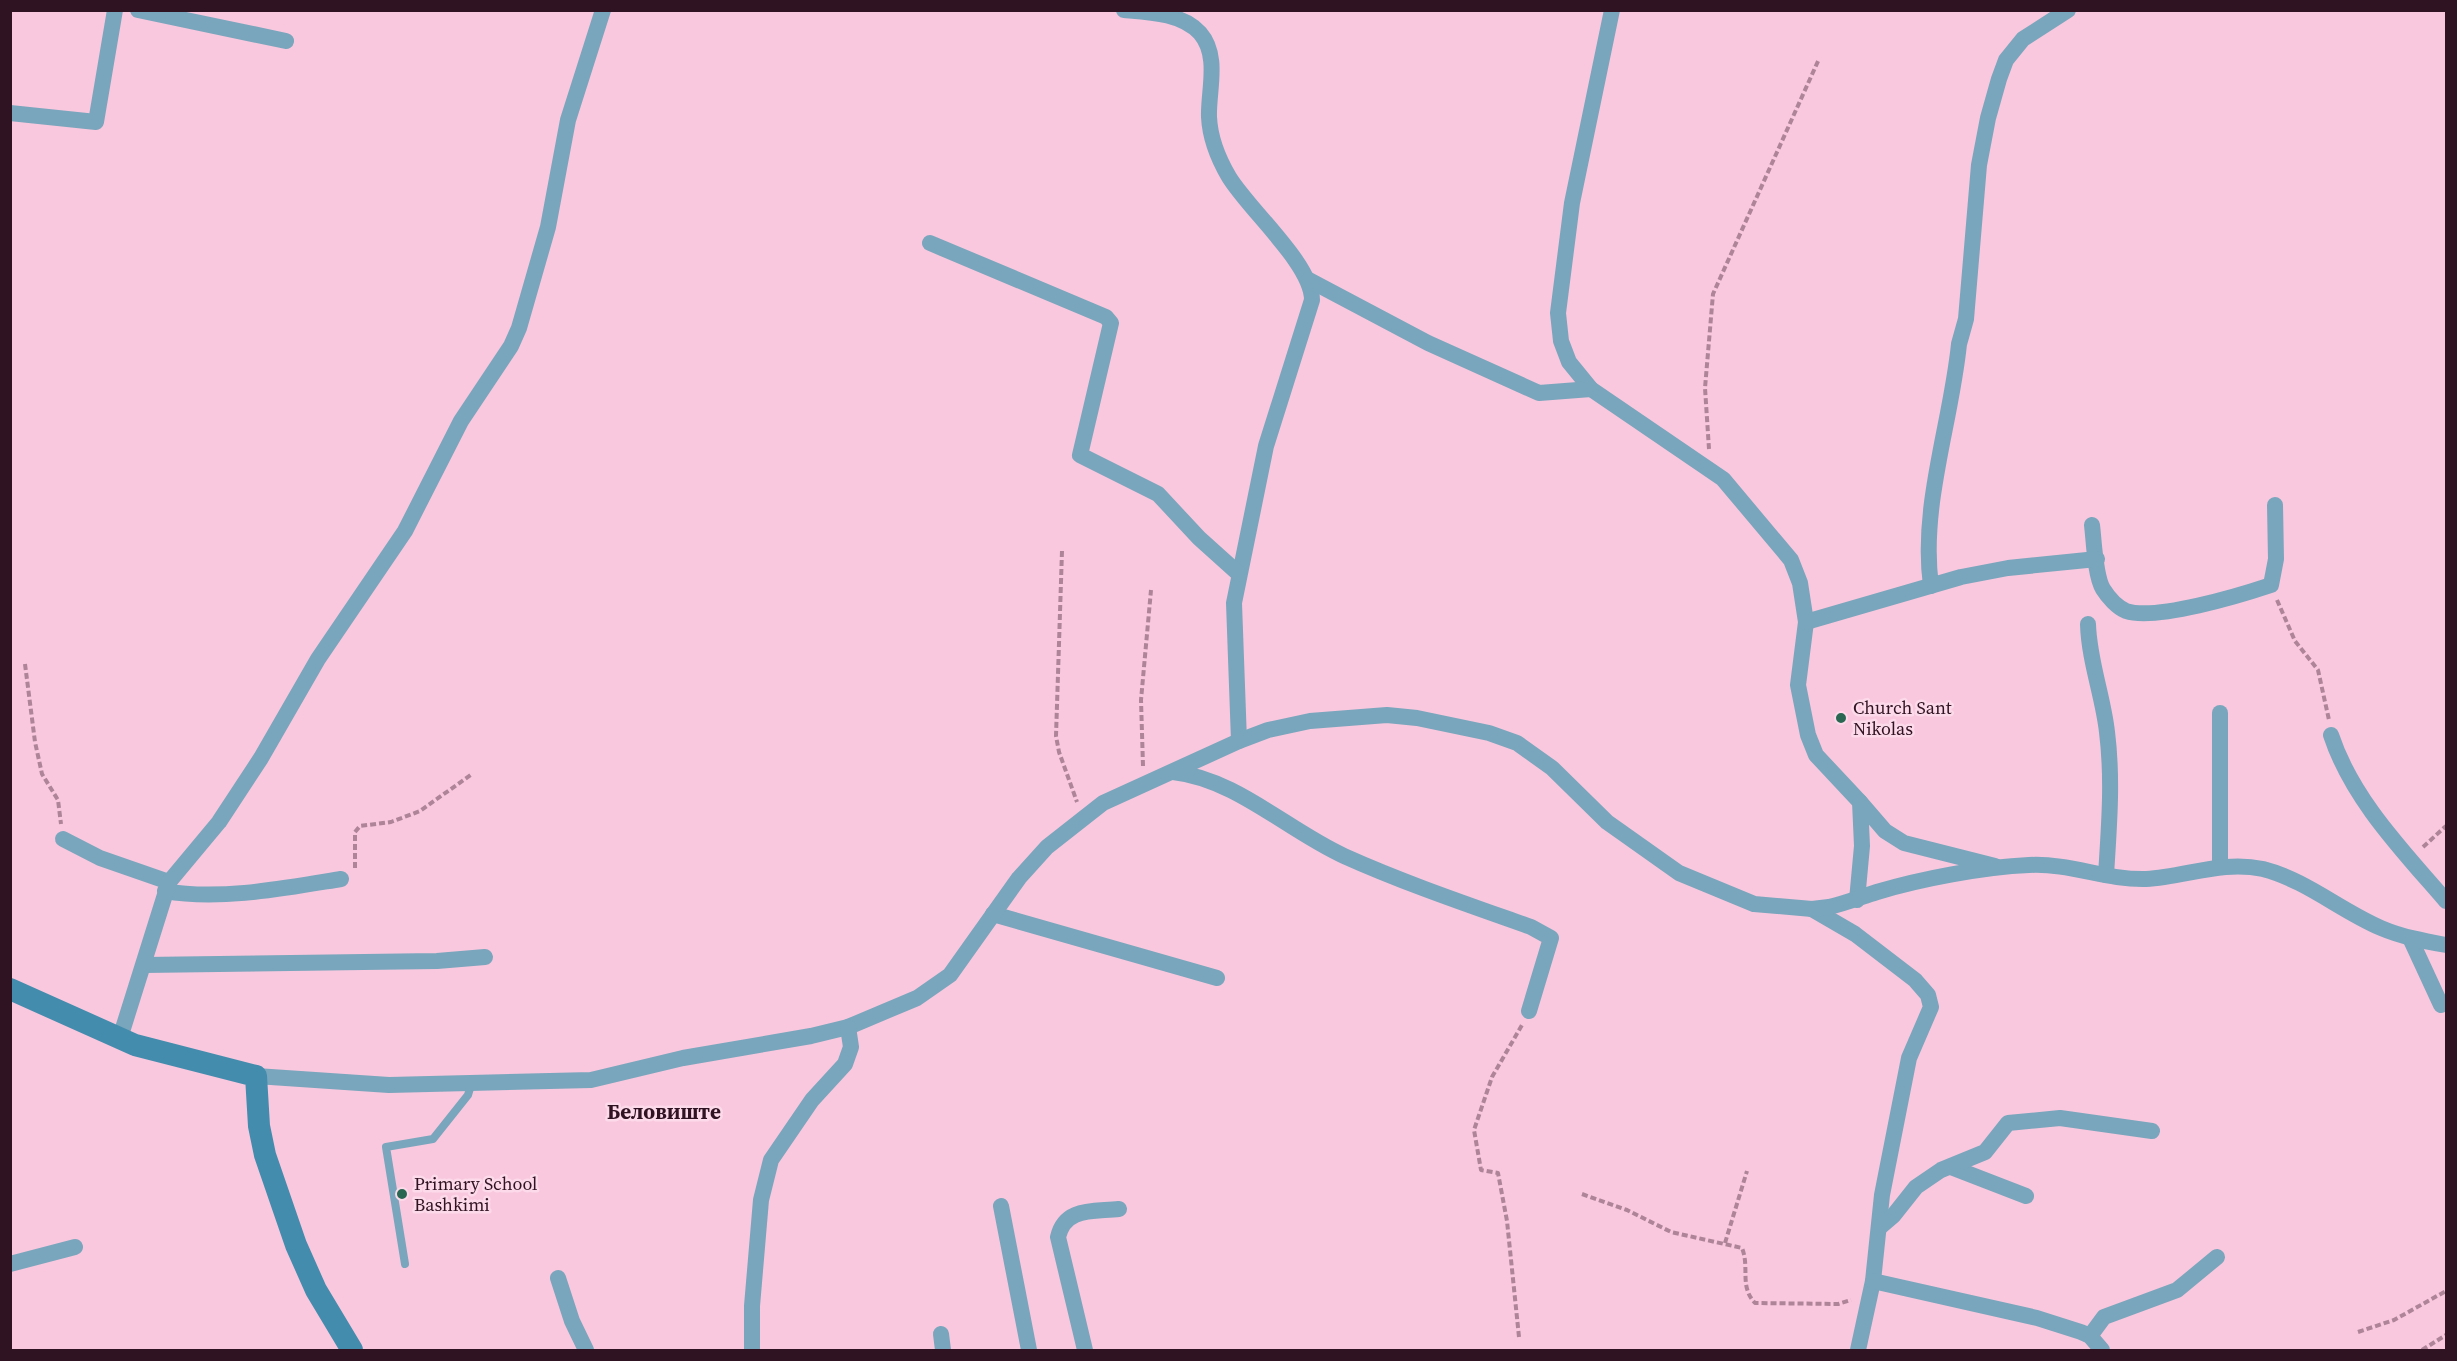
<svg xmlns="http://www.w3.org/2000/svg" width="2457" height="1361" viewBox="0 0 2457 1361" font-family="'Source Serif 4',serif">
<rect width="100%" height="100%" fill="#f9c8de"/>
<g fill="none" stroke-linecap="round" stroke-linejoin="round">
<g stroke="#ae8498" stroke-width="4" stroke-dasharray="6 3" stroke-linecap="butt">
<path d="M1709,449l-4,-61 8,-94 106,-235"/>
<path d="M1062,551l-6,185 3,16 18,50"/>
<path d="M2277,600l18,41 23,29 11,50"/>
<path d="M25,664l10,78 7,32 16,26 3,24"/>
<path d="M1143,766l-2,-66 10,-110"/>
<path d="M2423,847l23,-21"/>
<path d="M355,868v-36l5,-6 31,-4 29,-11 52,-37"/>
<path d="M1582,1194l45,16 44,22 71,16c8,20 -3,38 13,55l83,1 13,-4"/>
<path d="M1725,1243l22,-72"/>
<path d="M2358,1332l36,-12 52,-29"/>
<path d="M1519,1337l-12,-116 -9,-48 -17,-3 -7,-40 18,-53 30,-52"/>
<path d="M2422,1350l24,-15"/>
</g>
<path stroke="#79a6bc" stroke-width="8" d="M405,1264l-19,-117 47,-8 35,-44 3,-10"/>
<g stroke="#79a6bc" stroke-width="16">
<path d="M138,10l148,31"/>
<path d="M1124,10c25,2 58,3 76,23 20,23 8,58 9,84 1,21 10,43 20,60 20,33 83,87 83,123l-46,146 -32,157 5,138"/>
<path d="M1612,10l-40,193 -14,110 3,28 8,21 22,27 132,90 68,81 9,23 6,39 -8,63 10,50 8,20 44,47 2,44 -5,54"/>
<path d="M10,113l86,9 19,-112"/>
<path d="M930,243l176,74 5,6 -31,132 78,39 41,44 40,36"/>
<path d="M1309,280l119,63 111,50 52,-4"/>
<path d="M2092,525c2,16 3,51 11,64 5,8 14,18 23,22 30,10 115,-16 145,-26l5,-26 -1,-54"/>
<path d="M1931,586c-11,-80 20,-162 28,-242l7,-25 13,-154 9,-47 11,-39 7,-19 17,-21 45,-29"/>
<path d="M1806,622l155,-45 47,-9 89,-9"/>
<path d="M2088,624c1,37 15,72 19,108 6,48 2,95 -1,143"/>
<path d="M2220,713v154"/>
<path d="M2331,735c21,64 72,116 115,166"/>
<path d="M1173,772c63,7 114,58 171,84 60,27 125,49 187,71l20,11 -22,73"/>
<path d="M1860,802l25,29 19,12 91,23"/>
<path d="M63,839l37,19 69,24"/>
<path d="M165,891c54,10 121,-3 176,-12"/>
<path d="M1812,909l43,25 60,46 13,15 3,12 -22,51 -27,137 -9,86 -15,69"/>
<path d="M993,914l224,64"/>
<path d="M2410,938l31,67"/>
<path d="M144,965l293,-4 48,-4"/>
<path d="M120,1038l49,-156 50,-60 42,-64 57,-99 87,-128 56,-110 50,-75 8,-18 29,-101 20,-107 35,-110"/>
<path d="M256,1076l133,9 202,-5 92,-22 128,-22 37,-9 69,-29 33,-23 69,-97 28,-31 56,-44 136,-62 29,-11 42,-9 77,-6 30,3 72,15 28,10 35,25 55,54 72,51 75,31 58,5 17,-2c17,-4 32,-10 48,-15 43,-13 106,-25 152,-27 42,-2 76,15 117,14 40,-2 76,-19 117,-10 43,11 78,42 118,59 21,9 43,13 65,17"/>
<path d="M1951,1167l75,29"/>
<path d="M1001,1206l28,144"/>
<path d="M1879,1228l14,-12 23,-29 25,-17 44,-18 23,-29 52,-5 92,13"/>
<path d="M10,1264l65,-17"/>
<path d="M558,1278l14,43 14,29"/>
<path d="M1873,1281l164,37 44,14 9,4 12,14"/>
<path d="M941,1334l2,16"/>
<path d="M2090,1336l14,-19 73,-27 40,-33"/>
<path d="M752,1350v-44l9,-106 10,-40 41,-60 33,-36 6,-17 -3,-20"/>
<path d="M1085,1350l-27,-113c7,-30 35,-25 61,-28"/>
</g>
<path stroke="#438cad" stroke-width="22" d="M10,989l125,56 121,31 3,50 6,29 31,90 20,45 36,60"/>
</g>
<g fill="#296753" stroke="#fcdae9" stroke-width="2">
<circle cx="1841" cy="718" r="6"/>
<circle cx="402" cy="1194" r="6"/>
</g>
<g text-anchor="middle" stroke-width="5" stroke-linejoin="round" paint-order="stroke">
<g font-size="18" fill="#301322" stroke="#fcdae9" text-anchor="start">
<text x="1853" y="714">Church Sant<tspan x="1853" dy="21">Nikolas</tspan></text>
<text x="414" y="1190">Primary School<tspan x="414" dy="21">Bashkimi</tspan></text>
</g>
<g font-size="21" font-weight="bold" fill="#301322" stroke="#fcdae9">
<text x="664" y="1119">Беловиште</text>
</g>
</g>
<rect width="2457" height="1361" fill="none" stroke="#301322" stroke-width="24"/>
</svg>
